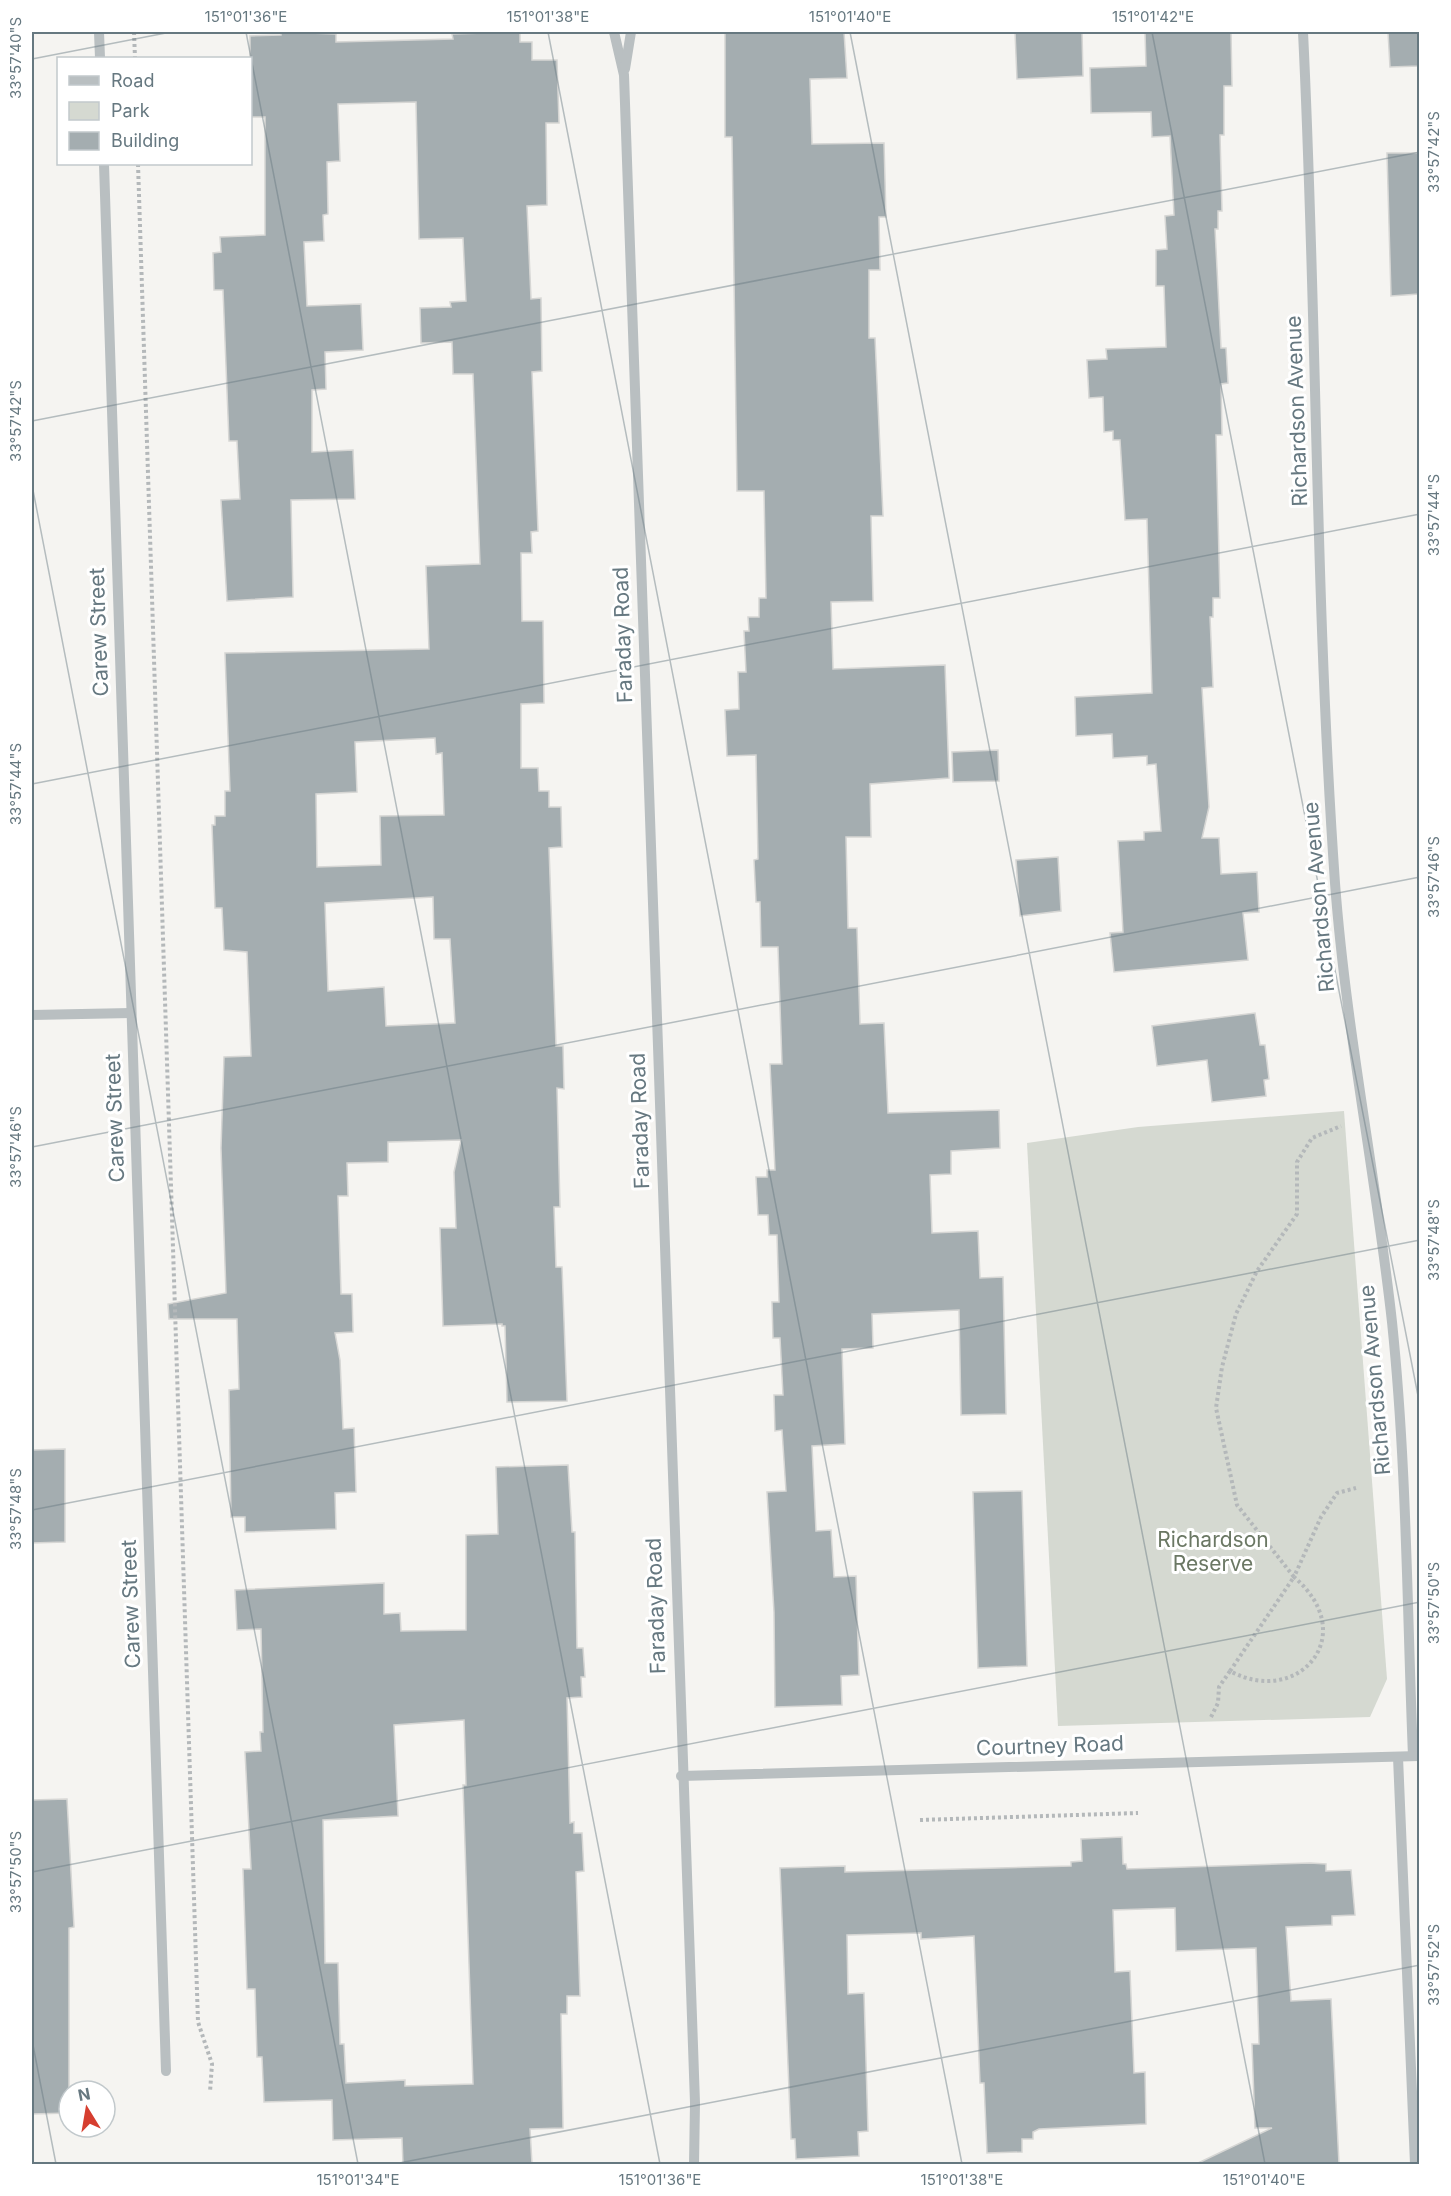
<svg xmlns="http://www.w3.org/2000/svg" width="1451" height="2196" viewBox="0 0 1451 2196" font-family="Inter,sans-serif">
<rect width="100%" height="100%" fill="#f5f4f1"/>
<path fill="#d5d9d1" d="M1344,1111l43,568 -17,38 -312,9 -31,-583 111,-16z"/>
<g fill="#a4adb0" stroke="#d6d6d4" stroke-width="1.5" fill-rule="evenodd">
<path d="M281,32l55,2v8l117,-3 -1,-5 68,-2v10h12v18h25l2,63h-13l1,82 -20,1 4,93 10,-1 1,73 -10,1 6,159 -7,1 1,21h-11l1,68h21l1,82 -23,1v64h17l1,23h10v16h12l1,40 -13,1 7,198h7l1,43 -7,-1 3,119h-6l2,60h6l5,134 -60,1 -2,-76h-3v-2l-59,2 -3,-98h16l-2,-56 7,-32 -73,2v20l-41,1 1,33h-10l3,98h11l1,38 -18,1 5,27 3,69 11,-1 2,64 -21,1 1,36 -91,3v-15h-14l-2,-127 10,-1 -2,-70h-68l-1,-15 58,-11 -5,-145 3,-91 27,-1 -4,-104 -23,-2 -2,-42h-7l-3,-83h3v-9h10v-25h5l-5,-138 204,-4 -3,-83 54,-2 -7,-190h-20l-1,-32 -31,1 -1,-35 31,-1 -1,-5 16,-1 -3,-63 -44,1 -3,-137 -78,2 2,57 -13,1 1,52 -5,1 1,26 -20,1 3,64 54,-2 2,46 -38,2 1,37 -14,1v62l41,-2 2,49 -64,1 2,97 -66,4 -6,-101 19,-1 -3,-58h-8l-6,-151h-9l-1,-37 8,-1 -1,-15 45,-2v-118h-15v-81l31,-1zM435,738l1,16 6,-1 2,62 -64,1 1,49 -64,2 -1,-73 41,-2 -2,-50zM433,897l1,42h16l5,84 -69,3 -2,-39 -56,4 -3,-88z"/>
<path d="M725,32h119l3,46 -37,1 2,65 72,-1 2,74h-7l1,53h-11v68h6l8,178h-12l2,85 -42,1 2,67 112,-4 4,113 -79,6 1,53h-25l2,91h9l3,96 24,-1 4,90 111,-3 1,38 -49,3v23l-21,1 2,58 46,-2 2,47 23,-1 3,137 -45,1 -2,-105 -87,4 1,34 -31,1 3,95 -33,2 4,85 15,-1 3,47 22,-1 3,99 -18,1 1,29 -67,2 -1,-95 -7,-120 19,-1 -4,-61 -7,1 -1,-36h9l-3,-57h-7l-1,-36h7l-2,-67h-8l-1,-20h-10l-2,-38h11v-7h8l-5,-106h12l-4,-117h-17l-1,-45h-4l-2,-42 4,-1 -2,-104 -29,1 -2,-46 14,-1 -1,-37h8l-2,-41h5l-1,-14h11v-19h7l-2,-107h-27l-5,-354h-7z"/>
<path d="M1015,32h67l1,44 -66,3z"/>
<path d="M1145,32h86l1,54h-8v49h-4l2,76h-4v18h-3l6,119h5l2,35 -7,1 1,51h-6l4,163h-7v19h-3l3,70 -11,1 7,119 -7,31h17l2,36 36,-2 2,40 -16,1 5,47 -134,12 -4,-39 13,-1 -5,-91 26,-1v-8l17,-1 -5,-67 -9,1v-9l-34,2 -1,-24 -36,2 -1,-39 77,-4 -5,-174 -22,1 -5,-80h-7v-9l-9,1 -1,-35 -14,1 -2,-38 20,-1 -1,-10 60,-2 -2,-61h-8v-36l11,-1 -2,-33 9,-1 -4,-79 -18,1 -1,-25 -60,1 -1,-45 56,-2z"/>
<path d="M1388,32h31v34l-29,1z"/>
<path d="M1387,153h32v141l-28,2z"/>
<path d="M998,750l1,31 -46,1 -1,-30z"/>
<path d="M1058,857l3,54 -41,5 -4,-56z"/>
<path d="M1255,1013l5,32h5l4,34 -5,1 2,16 -54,6 -5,-42 -50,6 -5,-40z"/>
<path d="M65,1449v93l-33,1v-93z"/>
<path d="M568,1465l4,67h3l2,116h6l2,29h-4l1,20 -15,1 3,125 4,-1v11h8l2,38 -8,1 4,124h-13v18h-6l2,114 -33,1 2,35h-129l-1,-26 -69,2 -1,-40 -68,2 -2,-45h-5l-2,-68h-8l-4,-120h8l-6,-117 16,-1 -1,-19h3l-2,-103 -24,1 -2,-40 149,-7v31l16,-1 1,18 65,-1v-95l32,-1 -2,-67zM464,1720l2,65h-3l10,299 -68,2v-6l-59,3 -2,-39h-4l-2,-81h-13l-2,-143 75,-4 -4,-91z"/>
<path d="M1022,1491l5,175 -49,2 -5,-176z"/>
<path d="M67,1799l7,128 -5,1v185l-37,1v-314z"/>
<path d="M1122,1837l1,27h3l1,5 183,-6 16,1v7l25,-1 4,45 -23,1v9l-46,2 5,74 40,-2 8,165h-143l76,-36h-17l-3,-84h7l-3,-96 -80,3 -1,-43 -62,2 2,62 15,-1 4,102 11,-1 1,52 -107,5 -6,3v7h-11v13l-35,1 -3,-70h-4l-6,-147 -53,3v-6l-74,2 1,59 16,-1 4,138 -10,1 1,24 -63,3 -1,-20h-4l-11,-271 65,-2v6l226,-6v-4l11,-1 -1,-22z"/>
</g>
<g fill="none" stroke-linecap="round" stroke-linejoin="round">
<g stroke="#b4b8ba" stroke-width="4" stroke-dasharray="3 3" stroke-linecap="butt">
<path d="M134,32l1,26"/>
<path d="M138,164l60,1858 14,42 -2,28"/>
<path d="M1230,1671l64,-94 -57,-72 -21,-97 6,-41 14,-53 21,-43 40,-57v-52l15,-24 29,-12"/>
<path d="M1211,1717l7,-14 1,-16 11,-16c68,37 132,-36 64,-94l27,-60 16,-24 19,-5"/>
<path d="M920,1820l218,-7"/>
</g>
<g stroke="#b9bfc1" stroke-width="10">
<path d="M99,32l1,26"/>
<path d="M614,32l10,43 71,2028 -1,61"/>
<path d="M1303,32c14,283 12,568 32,851 11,147 41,293 57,439 15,144 15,290 21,434"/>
<path d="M625,69l6,-37"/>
<path d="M104,164l62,1907"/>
<path d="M32,1015l99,-2"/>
<path d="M1398,1757l17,407"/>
<path d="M681,1776l738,-20"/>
</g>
</g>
<path fill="none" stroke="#667880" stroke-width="1.5" stroke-opacity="0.45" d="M246,32l414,2132M548,32l414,2132M850,32l415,2132M1152,32l268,1374M32,59l139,-27M32,421l1388,-269M32,485l326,1679M32,784l1388,-270M32,1147l1388,-270M32,1510l1388,-270M32,1872l1388,-270M32,2040l24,124M394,2164l1026,-199"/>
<g text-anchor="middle" stroke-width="6" stroke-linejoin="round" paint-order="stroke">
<g font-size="21" fill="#667880" stroke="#fff">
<text transform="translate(1297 411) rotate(-92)" y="7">Richardson Avenue</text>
<text transform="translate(99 632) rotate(-92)" y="7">Carew Street</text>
<text transform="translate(623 635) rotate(-92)" y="7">Faraday Road</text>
<text transform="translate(1319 897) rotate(-95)" y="7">Richardson Avenue</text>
<text transform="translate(115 1118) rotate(-92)" y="7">Carew Street</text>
<text transform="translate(640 1121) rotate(-92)" y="7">Faraday Road</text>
<text transform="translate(1375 1380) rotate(-95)" y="7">Richardson Avenue</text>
<text transform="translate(131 1604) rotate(-92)" y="7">Carew Street</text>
<text transform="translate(656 1606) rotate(-92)" y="7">Faraday Road</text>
<text transform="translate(1050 1746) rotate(-2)" y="7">Courtney Road</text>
</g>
<g font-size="21" fill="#6b7864" stroke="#fff">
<text x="1213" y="1547">Richardson<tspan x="1213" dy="24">Reserve</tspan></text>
</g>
</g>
<rect width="1451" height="2196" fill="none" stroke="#ffffff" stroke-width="66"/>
<rect x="57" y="57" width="195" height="108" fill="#ffffff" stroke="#c2c9cc" stroke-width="1.5"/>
<rect x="69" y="76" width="30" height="9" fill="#b9bfc1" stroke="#c2c9cc" stroke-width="1.5"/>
<text x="111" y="87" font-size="18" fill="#667880">Road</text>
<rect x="69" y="102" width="30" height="18" fill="#d5d9d1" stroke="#c2c9cc" stroke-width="1.5"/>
<text x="111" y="117" font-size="18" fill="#667880">Park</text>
<rect x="69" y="132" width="30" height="18" fill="#a4adb0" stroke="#c2c9cc" stroke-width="1.5"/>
<text x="111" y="147" font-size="18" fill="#667880">Building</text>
<g transform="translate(87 2109) rotate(349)"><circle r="28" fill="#ffffff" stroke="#c2c9cc" stroke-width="1.5"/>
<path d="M0-4.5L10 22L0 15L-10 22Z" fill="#d63e2f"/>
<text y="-9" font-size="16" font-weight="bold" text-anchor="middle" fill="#667880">N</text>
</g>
<rect x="33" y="33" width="1385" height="2130" fill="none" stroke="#667880" stroke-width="2"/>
<g font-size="15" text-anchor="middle" fill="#667880">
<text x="246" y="22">151°01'36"E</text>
<text x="548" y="22">151°01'38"E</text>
<text x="850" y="22">151°01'40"E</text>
<text x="1153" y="22">151°01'42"E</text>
<text transform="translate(16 58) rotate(-90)" y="5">33°57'40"S</text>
<text transform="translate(1434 152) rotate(-90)" y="5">33°57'42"S</text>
<text transform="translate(16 421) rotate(-90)" y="5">33°57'42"S</text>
<text transform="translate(1434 515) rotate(-90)" y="5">33°57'44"S</text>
<text transform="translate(16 784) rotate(-90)" y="5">33°57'44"S</text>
<text transform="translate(1434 877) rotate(-90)" y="5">33°57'46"S</text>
<text transform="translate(16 1147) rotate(-90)" y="5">33°57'46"S</text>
<text transform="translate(1434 1240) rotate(-90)" y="5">33°57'48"S</text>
<text transform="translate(16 1509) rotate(-90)" y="5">33°57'48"S</text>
<text transform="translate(1434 1603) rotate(-90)" y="5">33°57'50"S</text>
<text transform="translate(16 1872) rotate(-90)" y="5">33°57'50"S</text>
<text transform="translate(1434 1965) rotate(-90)" y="5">33°57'52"S</text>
<text x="358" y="2185">151°01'34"E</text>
<text x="660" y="2185">151°01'36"E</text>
<text x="962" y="2185">151°01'38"E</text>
<text x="1264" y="2185">151°01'40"E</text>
</g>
</svg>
